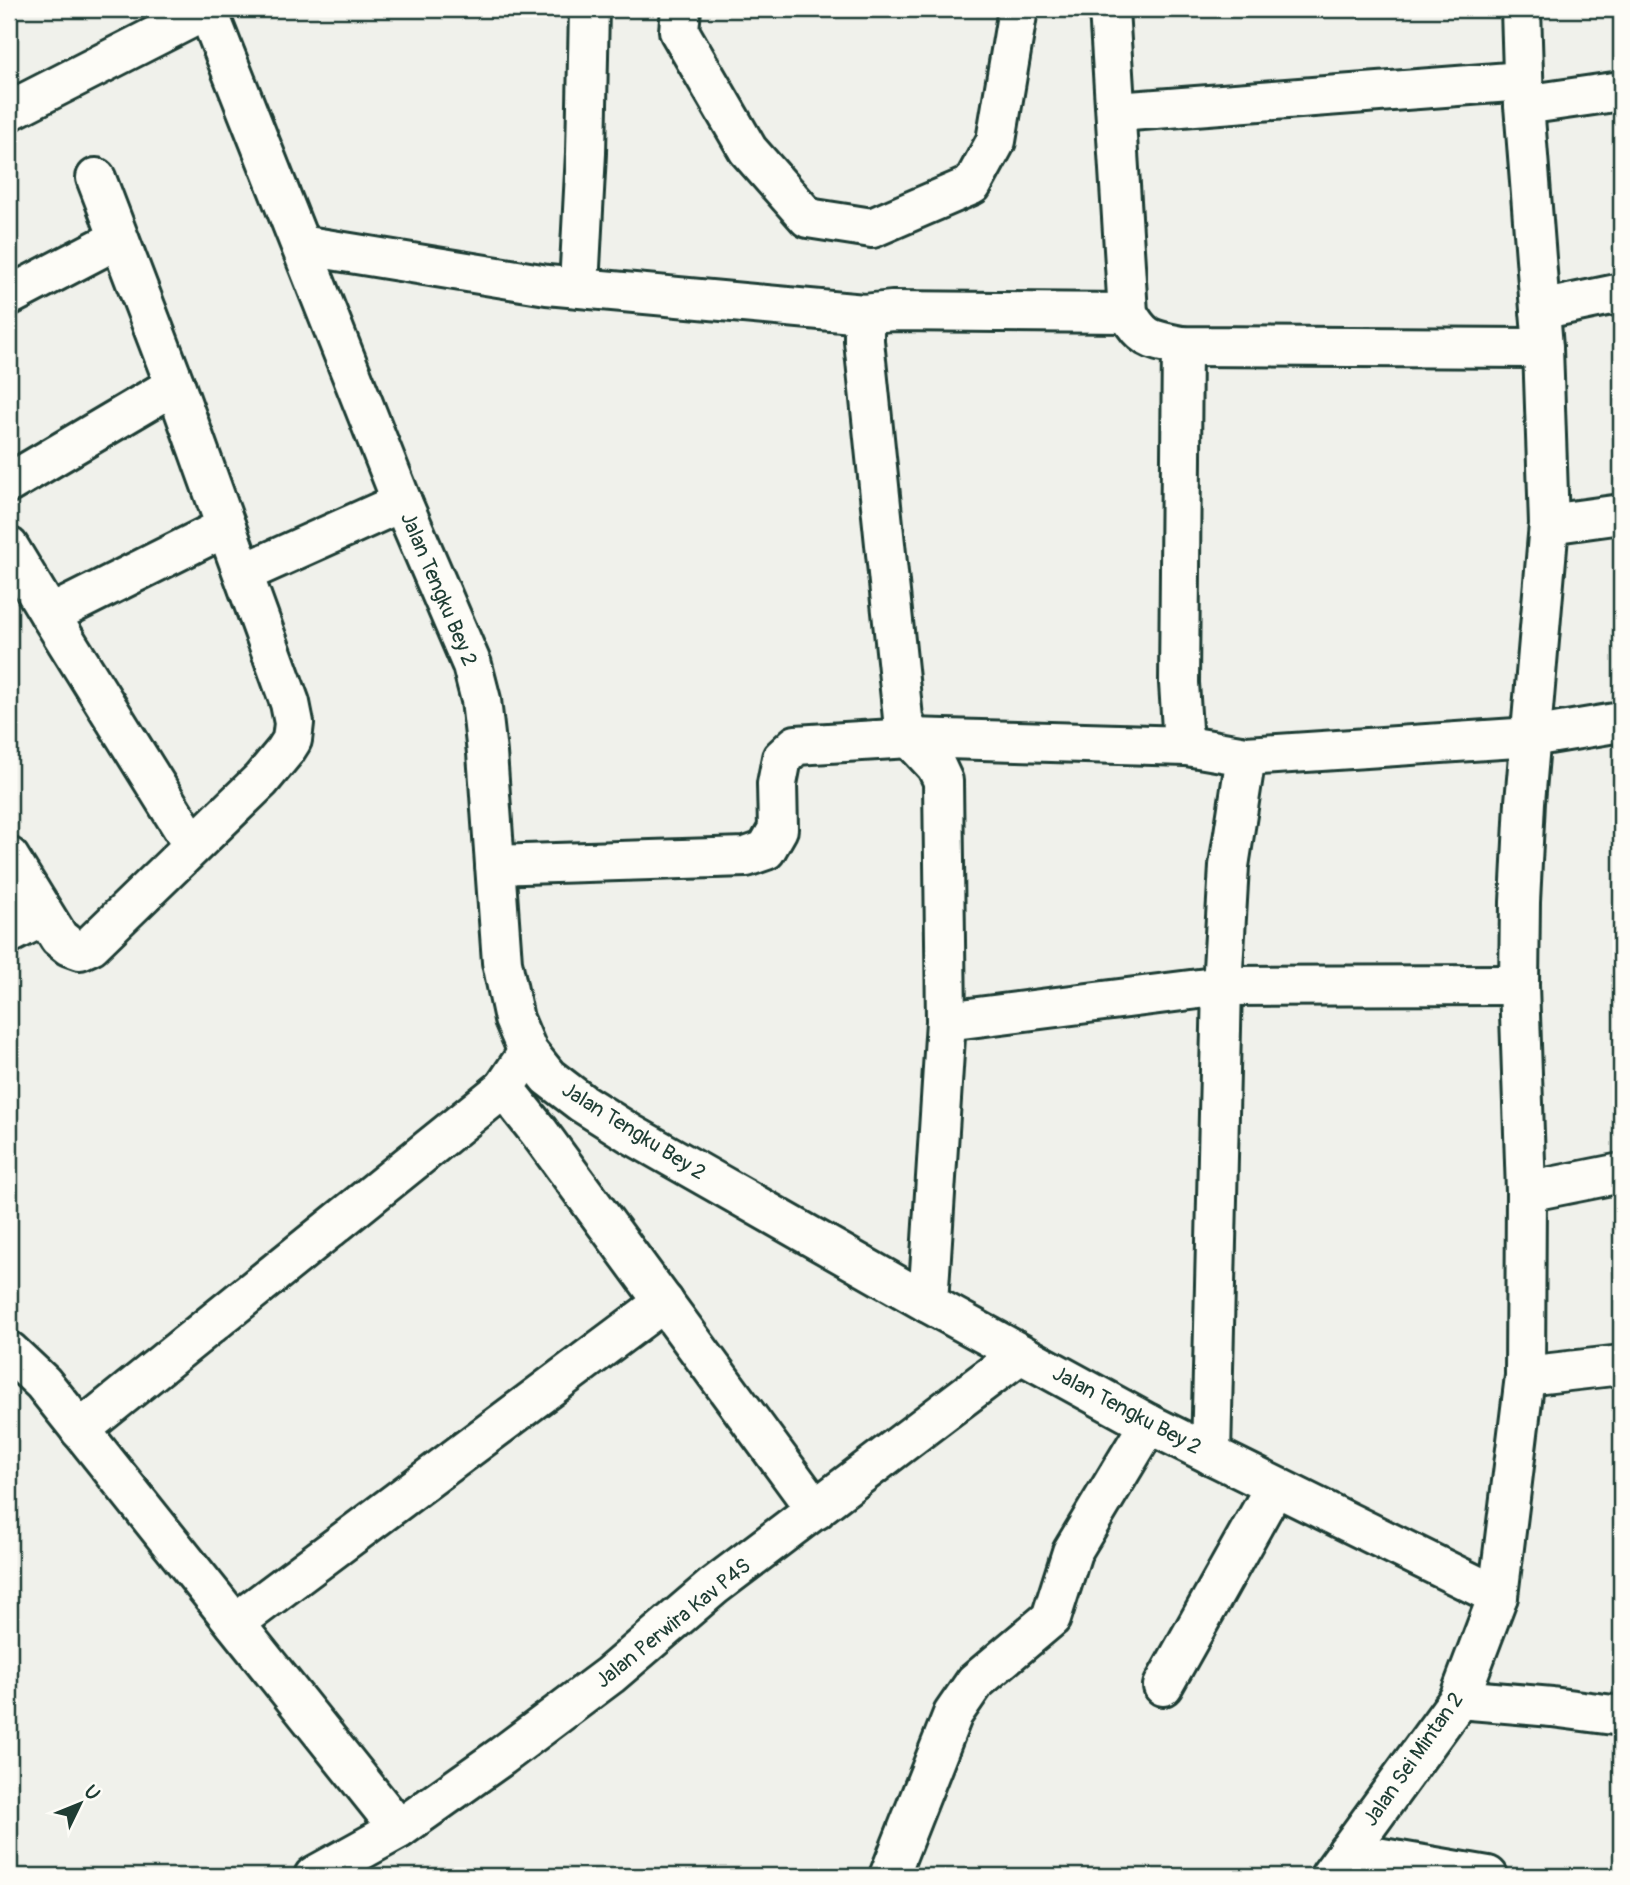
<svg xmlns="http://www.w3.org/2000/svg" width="1630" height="1885" viewBox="0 0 1630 1885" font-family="Pangolin,sans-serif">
<rect width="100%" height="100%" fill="#f0f1eb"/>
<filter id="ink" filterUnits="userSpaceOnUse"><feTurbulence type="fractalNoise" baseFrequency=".0143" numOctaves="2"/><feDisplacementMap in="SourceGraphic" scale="14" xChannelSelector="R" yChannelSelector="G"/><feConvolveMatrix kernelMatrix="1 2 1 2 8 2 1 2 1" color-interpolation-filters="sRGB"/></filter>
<g filter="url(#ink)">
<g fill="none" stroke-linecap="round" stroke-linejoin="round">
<defs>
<g id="minor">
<path d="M207,9l195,493 70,163 9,35 6,53 15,209 12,57 14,33 20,25 34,26 49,31 297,169 221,121 349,172"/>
<path d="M681,9l-2,22 69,119 60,68 64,10 100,-43 24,-44 22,-132"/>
<path d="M1109,9l19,304c15,28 25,27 54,33l361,2"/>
<path d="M1524,105l97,-14"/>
<path d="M9,111l198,-101"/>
<path d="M1117,112l406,-31"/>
<path d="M301,245l246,40 317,29"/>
<path d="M579,286l7,-133 3,-144"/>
<path d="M9,296l109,-57"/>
<path d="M1540,310l81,-17"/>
<path d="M1182,346l-3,337 3,46 5,17 59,10 285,-19 90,-15"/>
<path d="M9,483l166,-98"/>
<path d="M1549,524l72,-10"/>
<path d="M9,547l41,68 176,-88 -51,-142 -79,-207"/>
<path d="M244,573l158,-71"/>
<path d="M50,615l143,230"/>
<path d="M9,857l50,81 10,8 11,4 11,-5 170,-165 24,-29 7,-11 2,-17 -4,-20 -64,-176"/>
<path d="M495,865l251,-8 20,-7 12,-21 -1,-45 5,-26 14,-13 114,-7 277,8"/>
<path d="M9,934l35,-18"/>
<path d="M946,1021l276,-35 297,-1"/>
<path d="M528,1052l-24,36 35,44 277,378"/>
<path d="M1526,1192l95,-19"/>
<path d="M928,1303l18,-282 -3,-240 -7,-15 -26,-28 -7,-20 -39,-377v-27l28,-3 236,2"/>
<path d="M9,1351l34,32 356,446"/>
<path d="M1525,1376l96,-11"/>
<path d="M80,1430l424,-342"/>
<path d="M1211,1455l11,-469 7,-120 17,-110"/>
<path d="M235,1623l429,-321"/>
<path d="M1163,1686l111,-198"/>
<path d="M1459,1699l93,8 69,9"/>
<path d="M1347,1852l141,24"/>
<path d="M314,1876l85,-47 103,-73 108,-81 104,-89 306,-232"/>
<path d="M889,1876l64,-162 22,-32 76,-64 21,-66 77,-128"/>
<path d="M1330,1876l129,-177 39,-103 27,-220 1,-184 -7,-207 1,-83 5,-100 24,-278 -6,-176 -19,-243 -3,-96"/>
</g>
</defs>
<use href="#minor" stroke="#1f3d34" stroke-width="44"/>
<use href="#minor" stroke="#fdfcf7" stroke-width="38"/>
</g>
</g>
<g text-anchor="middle" stroke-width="5" stroke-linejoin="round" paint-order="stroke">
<g font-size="21" fill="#1f3d34" stroke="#fdfcf7">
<text transform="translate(439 589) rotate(67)" y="7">Jalan Tengku Bey 2</text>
<text transform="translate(634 1131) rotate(32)" y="7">Jalan Tengku Bey 2</text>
<text transform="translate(1127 1410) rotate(28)" y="7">Jalan Tengku Bey 2</text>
<text transform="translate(673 1623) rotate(-39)" y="7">Jalan Perwira Kav P4S</text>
<text transform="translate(1413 1759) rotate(-55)" y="7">Jalan Sei Mintan 2</text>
</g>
</g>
<rect width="1630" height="1885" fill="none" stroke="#fdfcf7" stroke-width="35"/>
<rect x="18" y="18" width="1595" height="1850" fill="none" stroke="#1f3d34" stroke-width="2.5" filter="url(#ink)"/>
<g transform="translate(80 1804) rotate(47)" stroke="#fdfcf7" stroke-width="5" paint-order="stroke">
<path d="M0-5L12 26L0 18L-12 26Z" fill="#1f3d34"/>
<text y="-10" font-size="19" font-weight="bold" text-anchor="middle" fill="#1f3d34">U</text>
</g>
</svg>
